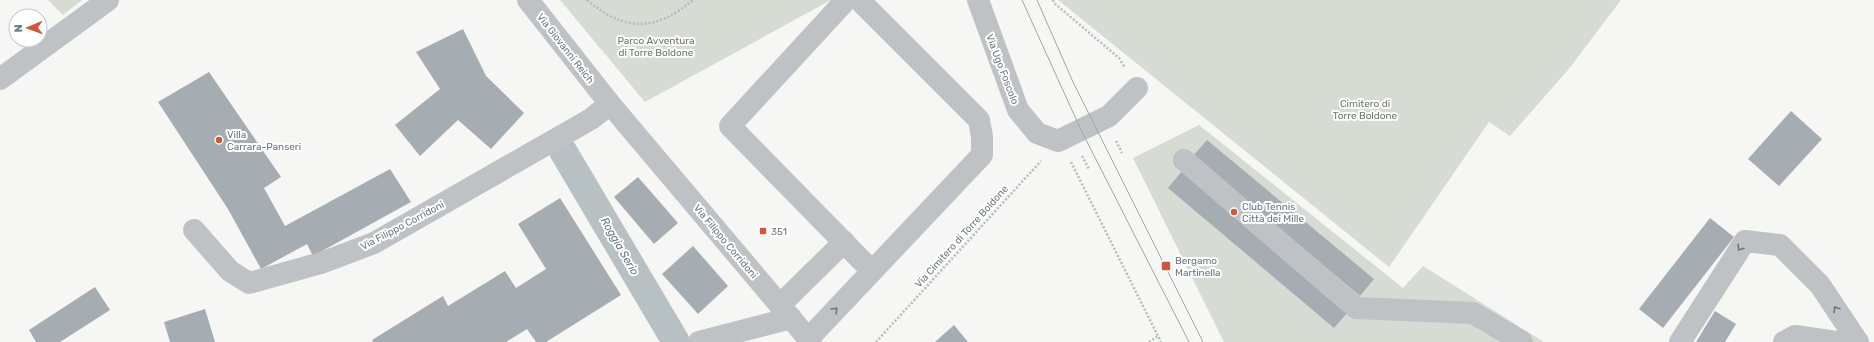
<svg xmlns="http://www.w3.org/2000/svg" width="1874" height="342" viewBox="0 0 1874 342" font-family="Rubik,sans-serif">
<rect width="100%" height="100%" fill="#f6f6f4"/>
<g fill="#d6dbd3">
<path d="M48,0h34l-19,15z"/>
<path d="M560,0h271l-186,102z"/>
<path d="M1058,0h563l-53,70 -58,66 -21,-14 -100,145z"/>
<path d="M1199,125l204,163 20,-22 121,76h-320l-91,-184z"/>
</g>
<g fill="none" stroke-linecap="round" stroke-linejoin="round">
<path stroke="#b7c1c4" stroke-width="28" d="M563,151l113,191"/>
</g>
<g fill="#a6adb2">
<path d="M463,29l23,47 38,37 -33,36 -33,-29 -38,36 -25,-31 45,-36 -24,-37z"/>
<path d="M209,72l72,105 -17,11 21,38 105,-57 21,33 -98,54 -6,-12 -46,25 -33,-60 -70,-107z"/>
<path d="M1791,111l31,28 -43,47 -31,-27z"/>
<path d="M1207,140l167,139 -14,17 -167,-140z"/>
<path d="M1182,171l167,140 -15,17 -166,-140z"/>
<path d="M638,177l40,46 -24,21 -40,-47z"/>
<path d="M560,198l61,97 -75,47h-10l-9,-13 -21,13h-133l-1,-2 71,-44 5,10 57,-35 11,17 30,-19 -28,-45z"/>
<path d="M1710,218l24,19 -71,91 -24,-19z"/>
<path d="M693,246l35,40 -30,28 -36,-40z"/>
<path d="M95,287l15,23 -50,32h-24l-7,-12z"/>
<path d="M205,309l10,33h-45l-6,-20z"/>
<path d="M1715,311l21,13 -11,18h-29z"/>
<path d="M954,325l14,17h-33z"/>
</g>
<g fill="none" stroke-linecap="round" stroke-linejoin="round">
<g stroke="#b8bbbd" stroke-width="2.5" stroke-dasharray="2 2" stroke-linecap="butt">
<path d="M587,0c38,32 68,32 106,0"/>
<path d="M1053,0l1,3 65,55 6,10"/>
<path d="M1116,141l6,12"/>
<path d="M1082,156l7,13"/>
<path d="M1071,162l90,180"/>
<path d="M876,342l165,-181"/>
<path d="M1149,342l9,-6"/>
</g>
<g stroke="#bec2c5" stroke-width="22">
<path d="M528,0l82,104 201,238"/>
<path d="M846,0l-116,126 142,145"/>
<path d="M978,0l40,110 19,23 21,8 51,-25 28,-28"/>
<path d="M0,79l108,-79"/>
<path d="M1184,160l172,148 117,5 49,29"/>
<path d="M194,230l36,41 19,12 72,-20 53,-20 217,-124 19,-15"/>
<path d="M780,305l64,-63"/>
<path d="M808,339l174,-184v-18l-3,-17 -120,-120"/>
<path d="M699,342l92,-24"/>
<path d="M1680,342l65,-101 35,4 40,40 38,57"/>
<path d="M1784,342l11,-6 41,6"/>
</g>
<g stroke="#a0a6aa" stroke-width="1">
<path d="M1022,0l59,130 108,212"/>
<path d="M1037,0l36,82 130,260"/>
</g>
</g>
<defs><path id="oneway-chevron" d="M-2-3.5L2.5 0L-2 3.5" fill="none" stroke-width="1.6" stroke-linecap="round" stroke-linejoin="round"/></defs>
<g stroke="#697781">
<use href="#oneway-chevron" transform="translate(1740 248) rotate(123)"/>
<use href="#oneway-chevron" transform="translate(1836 309) rotate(-123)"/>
<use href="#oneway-chevron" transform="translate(835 310) rotate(-47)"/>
</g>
<g fill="#cd583d" stroke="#fff" stroke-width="1.5">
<circle cx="219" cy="140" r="4"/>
<circle cx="1234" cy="212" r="4"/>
<rect x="759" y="227" width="8" height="8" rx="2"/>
<rect x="1161" y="261" width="10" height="10" rx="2"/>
</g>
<g text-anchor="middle" stroke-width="4" stroke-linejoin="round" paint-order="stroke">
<g font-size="10" fill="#6b7967" stroke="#fff">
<text x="656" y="44">Parco Avventura<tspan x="656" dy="12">di Torre Boldone</tspan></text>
<text x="1365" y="107">Cimitero di<tspan x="1365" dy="12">Torre Boldone</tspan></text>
</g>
<g font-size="10" fill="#697781" stroke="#fff">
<text transform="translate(566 48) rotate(52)" y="4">Via Giovanni Reich</text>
<text transform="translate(1003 69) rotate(69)" y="4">Via Ugo Foscolo</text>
<text transform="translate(402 225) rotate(-28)" y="4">Via Filippo Corridoni</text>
<text transform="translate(961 236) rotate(-48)" y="4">Via Cimitero di Torre Boldone</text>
<text transform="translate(726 241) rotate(50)" y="4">Via Filippo Corridoni</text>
</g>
<g font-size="10" fill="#697781" stroke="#fff" text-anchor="start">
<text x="227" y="138">Villa<tspan x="227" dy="12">Carrara-Panseri</tspan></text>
<text x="1242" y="210">Club Tennis<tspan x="1242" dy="12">Città dei Mille</tspan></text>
<text x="771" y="235">351</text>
<text x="1175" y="264">Bergamo<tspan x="1175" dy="12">Martinella</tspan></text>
</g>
<g font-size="11" font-style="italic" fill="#65777d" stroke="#fff">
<text transform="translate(620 246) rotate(60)" y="4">Roggia Serio</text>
</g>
</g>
<g transform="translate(28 28) rotate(268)"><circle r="19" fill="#ffffff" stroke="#c3c9cd"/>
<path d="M0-3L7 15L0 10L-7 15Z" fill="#cd583d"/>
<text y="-6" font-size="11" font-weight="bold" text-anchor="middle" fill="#697781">N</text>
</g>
</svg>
